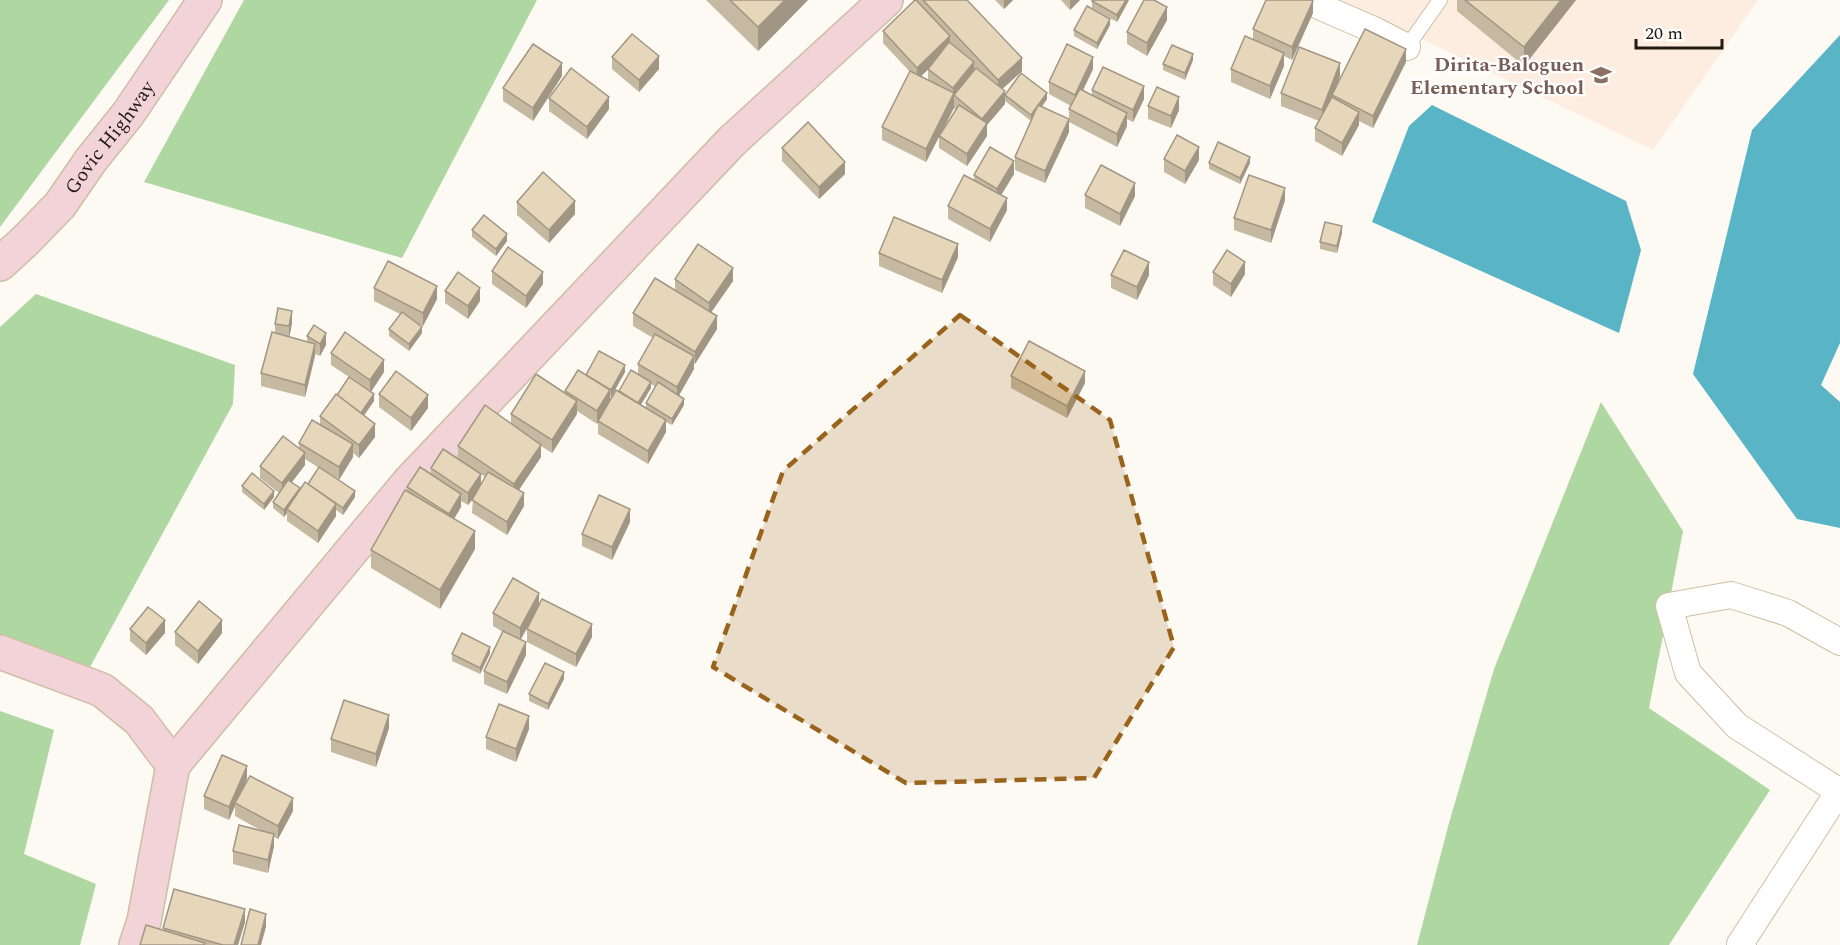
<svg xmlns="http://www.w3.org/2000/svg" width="1840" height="945" viewBox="0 0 1840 945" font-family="Spectral,serif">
<rect width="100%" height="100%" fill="#fdfaf4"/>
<path fill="#fdede0" d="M1340,0h418l-105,150z"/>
<g fill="#afd7a1">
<path d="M0,0h169l-169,227z"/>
<path d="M244,0h293l-135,258 -258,-76z"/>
<path d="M36,294l199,71 -2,39 -144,265 -89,-33v-309z"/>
<path d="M1601,402l82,129 -34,177 121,82 -101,155h-252l32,-122 45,-154z"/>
<path d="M0,711l54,19 -30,124 72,30 -16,61h-80z"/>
</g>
<g fill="#59b4c5">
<path d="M1840,35v308l-19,42 19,17v126l-43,-9 -104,-145 59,-244z"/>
<path d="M1432,105l194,96 15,49 -22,83 -247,-111 37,-96z"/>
</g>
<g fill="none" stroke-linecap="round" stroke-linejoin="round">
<defs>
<path id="lane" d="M1407,47l33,-47"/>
<g id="street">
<path d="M1305,0l69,30 33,17"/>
<path d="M1840,642l-52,-29 -57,-18 -62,11 19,67 49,53 103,66"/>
<path d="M1743,945l-3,-1 99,-153"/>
</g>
<g id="secondary">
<path id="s1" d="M0,264l25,-23 35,-36 31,-45 37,-46 77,-114"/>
<path d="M0,652l102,38 37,30 34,45"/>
<path d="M136,945l8,-24 29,-156 236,-283 323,-341 154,-141"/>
</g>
</defs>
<use href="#lane" stroke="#cebea3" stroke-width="16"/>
<use href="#street" stroke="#cebea3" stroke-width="28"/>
<use href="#secondary" stroke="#cebea3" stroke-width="36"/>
<use href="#lane" stroke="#fff" stroke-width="14"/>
<use href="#street" stroke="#fff" stroke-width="26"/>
<use href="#secondary" stroke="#f2d3d7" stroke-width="33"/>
</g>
<g fill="#c6b9a1" fill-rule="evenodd">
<path d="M706,0h102l-50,51z"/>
<path d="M913,0h54l55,71 -20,18 3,15 -18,21v11l-20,30 -28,-18v-12l17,-26 -2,-2 -28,54 -44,-22v-13l28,-55 -27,-29v-12l30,-29zM928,69v11l-7,-4z"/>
<path d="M995,0h18l-9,9z"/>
<path d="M1061,0h19l-10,10z"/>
<path d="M1129,0l-12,22 -25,-14v-7z"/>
<path d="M1457,0h119l-52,66 -67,-55z"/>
<path d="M1313,13l-21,47 -8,-4v10l-14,33 -39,-17v-13l22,-29v-11z"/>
<path d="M1167,20l-20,36 -20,-12v-12z"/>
<path d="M1110,25l-13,24 -23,-13v-6z"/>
<path d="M612,57l47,12 -20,23 -27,-23z"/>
<path d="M1193,60l-8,20 -22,-10v-6z"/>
<path d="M1406,62l-33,66 -14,-7v4l-17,31 -27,-15v-13l4,-7 -38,-15v-13l59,-17 -4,11z"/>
<path d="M1093,69l-10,21 9,5v-5l52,9 -11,23 -6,-3v7l-10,21 -48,-25v-13l2,-3 -22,-12v-12z"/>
<path d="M562,76l-29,45 -30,-20v-13z"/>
<path d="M1005,95l42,4 -5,8 27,25 -24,51 -30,-13v-13l16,-36 -26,-20z"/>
<path d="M549,98l60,11 -22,30 -38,-28z"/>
<path d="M1148,106l31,4 -8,18 -23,-9z"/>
<path d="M782,148l63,26 -26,25 -37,-38z"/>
<path d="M1164,159l35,1 -14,24 -21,-12z"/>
<path d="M1209,163h41l-10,21 -31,-15z"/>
<path d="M1014,174l-13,21 6,15 -17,32 -42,-23v-13l26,-25v-6z"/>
<path d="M1085,195l50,1 -15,30 -35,-18z"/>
<path d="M1285,200l-14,43 -37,-13v-12z"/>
<path d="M517,202l58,12 -26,29 -32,-28z"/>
<path d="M472,230l35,11 -11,15 -24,-19z"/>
<path d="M1342,233l-5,20 -17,-4v-7z"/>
<path d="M879,253l79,4 -16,36 -63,-27z"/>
<path d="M492,271l51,13 -17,24 -34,-24z"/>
<path d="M1213,272l32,2 -14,23 -18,-12z"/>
<path d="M1111,275h38l-12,25 -26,-12z"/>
<path d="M675,279l58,2 -22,32 6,16 -22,35 -1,-1v6l-15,26 5,10 -12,20 -6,-3v10l-18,32 -50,-30v-13l-1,3 -20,-13v3l-25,39 -11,-7v11l-22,33 5,16 -17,29 -35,-22 1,-14 -5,6 -7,-4v6l-7,12 21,30 -35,60 -69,-41v-18l36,-59v-4l24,-13v-6l27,-10v-12l53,-22v-10l54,-21v-2l21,-16 39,-3 -14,25 -1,-1v5l28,-27v-10l15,-26 -20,-12v-13l42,-23zM651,384l5,3 -10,16v4l-5,-2 10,-17zM481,474l4,3 -4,8z"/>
<path d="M374,288l63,11 -14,27 -8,-4 7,11 -13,18 -20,-15v-7l11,-15 -26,-13z"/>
<path d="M445,291l35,10 -12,18 -23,-16z"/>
<path d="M292,323l-3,14 18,5v-6l19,9 -6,11 -5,-2 -10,43 -44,-11v-13l14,-40v-9z"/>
<path d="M331,353l53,19 -13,20 3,9 -10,15 11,21 -16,21 -6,-5v4l-14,23 -8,-5 24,22 -12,18 -7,-5v6l-18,27 -31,-22v-8l-3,4 -11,-9v-6l6,-9 -19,-15v-12l39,-18v-5l21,-19v-8l17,-21 12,-18 -18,-12zM305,459l14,9 -11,16 -8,6 -8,-8 13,-17z"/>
<path d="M1011,376l74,7 -18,35 -56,-30z"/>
<path d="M379,394l49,14 -17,23 -32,-24z"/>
<path d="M242,486l32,11 -10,13 -22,-18z"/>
<path d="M630,522l-18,38 -30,-14v-12z"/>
<path d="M539,606l53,31 -16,30 -49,-25v-13l11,-21 -18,32 6,15 -19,39 -23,-10v-13l19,-39 -10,-6v-13z"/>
<path d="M130,629l35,4 -19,22 -16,-14z"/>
<path d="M175,632l47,1 -24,31 -23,-19z"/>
<path d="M490,653l-10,21 -28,-13v-7z"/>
<path d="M564,679l-16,31 -19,-9v-7z"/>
<path d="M389,728l-13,39 -45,-15v-13z"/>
<path d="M529,729l-13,33 -30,-13v-12z"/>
<path d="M247,779l-6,13 52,19 -15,28 -4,-2v9l-6,27 -35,-9v-13l29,-20 -27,-15v-10l-6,14 -25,-11v-13z"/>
<path d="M245,922l-7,23h-98l23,-15v-2z"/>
</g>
<g fill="#a19683">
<path d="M785,0h23l-50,51v-24z"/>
<path d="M1004,0h9l-9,9z"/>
<path d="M1070,0h10l-10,10z"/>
<path d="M1126,0h3l-12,22v-7z"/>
<path d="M1561,0h15l-52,66v-19z"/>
<path d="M1313,1v12l-21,47v-13z"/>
<path d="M1167,7v13l-20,36v-13z"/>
<path d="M1110,19v6l-13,24v-6z"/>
<path d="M950,36v13l-33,31v-12z"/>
<path d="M1406,49v13l-33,66v-12z"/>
<path d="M1284,53v13l-14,33v-13z"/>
<path d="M1193,54v6l-8,20v-7z"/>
<path d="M659,56v13l-20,23v-12z"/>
<path d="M1093,57v12l-18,38v-12z"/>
<path d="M1022,58v13l-24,22v-13z"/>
<path d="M974,62v12l-20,21v13l-28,54v-13l27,-54v-7z"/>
<path d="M562,63v13l-29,45v-13z"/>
<path d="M1340,63v13l-7,19h-1v2l-10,25v-12z"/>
<path d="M1144,86v13l-11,23v-12z"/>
<path d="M1005,91v13l-18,21v11l-20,30v-12l15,-23v-12z"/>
<path d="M1047,93v6l-16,22v-6z"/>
<path d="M609,97v12l-22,30v-12z"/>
<path d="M1179,97v13l-8,18v-12z"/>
<path d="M1359,112v13l-17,31v-13z"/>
<path d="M1127,113v13l-10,21v-13z"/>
<path d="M1069,119v13l-24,51v-12z"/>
<path d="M1199,147v13l-14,24v-13z"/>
<path d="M1250,157v6l-10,21v-6z"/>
<path d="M1014,161v13l-17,28v-13z"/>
<path d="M845,162v12l-26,25v-12z"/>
<path d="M1135,183v13l-15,30v-12z"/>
<path d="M1285,188v12l-14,43v-13z"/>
<path d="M1007,198v12l-17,32v-13z"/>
<path d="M575,201v13l-26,29v-13z"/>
<path d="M1342,226v7l-5,20v-7z"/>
<path d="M507,234v7l-11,15v-7z"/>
<path d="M958,244v13l-16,36v-13z"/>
<path d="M1149,262v13l-12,25v-13z"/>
<path d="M1245,262v12l-14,23v-13z"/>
<path d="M733,268v13l-24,34v-12z"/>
<path d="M543,272v12l-17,24v-12z"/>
<path d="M437,286v13l-14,27v-13z"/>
<path d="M480,288v13l-12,18v-13z"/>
<path d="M292,311v12l-3,16v-13z"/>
<path d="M717,316v13l-22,35v-12z"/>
<path d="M422,327v6l-13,18v-7z"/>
<path d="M326,333v12l-6,11v-12z"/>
<path d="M315,344v12l-10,41v-12z"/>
<path d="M694,356v13l-17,30v-12z"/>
<path d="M384,360v12l-14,21v-13z"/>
<path d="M625,365v7l-14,25v-7z"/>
<path d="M1085,371v12l-18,35v-12z"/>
<path d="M651,382v6l-13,21v-6z"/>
<path d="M610,390v13l-13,21v-13z"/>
<path d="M374,394v7l-13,18v-6z"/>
<path d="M428,395v13l-17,23v-13z"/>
<path d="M684,399v6l-12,20v-6z"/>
<path d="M577,401v13l-25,39v-13z"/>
<path d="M666,420v12l-18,32v-13z"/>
<path d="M375,424v13l-16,21v-13z"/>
<path d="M353,444v13l-14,23v-13z"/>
<path d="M541,445v12l-27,40v-13z"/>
<path d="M305,453v12l-23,30v-12z"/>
<path d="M481,474v13l-13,18v-12z"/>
<path d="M300,488v7l-13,14v4l-3,4v-7z"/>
<path d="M274,491v6l-10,13v-6z"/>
<path d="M355,491v6l-12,18v-7z"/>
<path d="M524,493v13l-17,29v-13z"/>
<path d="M461,494v13l-12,20v-13z"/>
<path d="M336,504v12l-18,27v-12z"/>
<path d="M630,509v13l-18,38v-13z"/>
<path d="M475,531v18l-35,60v-19z"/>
<path d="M539,593v13l-19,35v-13z"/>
<path d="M165,620v13l-19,22v-12z"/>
<path d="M222,620v13l-24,31v-13z"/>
<path d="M592,624v13l-16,30v-13z"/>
<path d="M526,642v13l-19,39v-12z"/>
<path d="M490,647v6l-10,21v-6z"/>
<path d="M564,672v7l-16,31v-6z"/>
<path d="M389,715v13l-13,39v-13z"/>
<path d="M529,716v13l-13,33v-13z"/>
<path d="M247,766v13l-11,25 -1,-1v3l-6,14v-13z"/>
<path d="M293,798v13l-15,28v-13z"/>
<path d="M274,834v12l-6,27v-13z"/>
<path d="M245,909v13l-7,23h-4z"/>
<path d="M266,914v13l-5,18h-3z"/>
</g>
<g fill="#e6d7bb" stroke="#a19683" stroke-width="1.5">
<path d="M730,0h55l-27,27z"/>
<path d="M915,0h1l34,36 -33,32 -34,-37z"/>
<path d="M923,0h44l55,58 -24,22z"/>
<path d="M1092,0h34l-9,15 -25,-14z"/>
<path d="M1144,0h10l13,7 -20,36 -20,-11z"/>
<path d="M1266,0h45l2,1 -21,46 -39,-18z"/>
<path d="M1465,0h96l-37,47z"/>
<path d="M1087,6l23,13 -13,24 -23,-13z"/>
<path d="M1365,29l41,20 -33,67 -41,-21z"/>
<path d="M632,34l27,22 -20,24 -27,-23z"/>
<path d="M1245,36l39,17 -14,33 -39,-17z"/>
<path d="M949,42l25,20 -21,26 -25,-19z"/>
<path d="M533,44l29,19 -29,45 -30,-20z"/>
<path d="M1067,44l26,13 -18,38 -26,-13z"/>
<path d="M1172,45l21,9 -8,19 -22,-9z"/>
<path d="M1299,47l41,16 -18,47 -41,-17z"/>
<path d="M1103,67l41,19 -11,24 -41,-20z"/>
<path d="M571,68l38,29 -22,30 -38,-29z"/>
<path d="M976,68l29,23 -23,28 -28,-24z"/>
<path d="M910,71l44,22 -28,56 -44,-22z"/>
<path d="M1021,73l26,20 -16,22 -26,-20z"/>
<path d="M1157,87l22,10 -8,19 -23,-10z"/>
<path d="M1080,89l47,24 -10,21 -48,-25z"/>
<path d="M1332,97l27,15 -17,31 -27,-15z"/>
<path d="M959,105l28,18 -20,31 -28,-18z"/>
<path d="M1038,105l31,14 -24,52 -30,-14z"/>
<path d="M808,122l37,40 -26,25 -37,-39z"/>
<path d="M1177,135l22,12 -14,24 -21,-12z"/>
<path d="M1218,142l32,15 -10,21 -31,-15z"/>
<path d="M990,147l24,14 -17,28 -23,-14z"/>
<path d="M1101,165l34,18 -15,31 -35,-19z"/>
<path d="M543,172l32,29 -26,29 -32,-28z"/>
<path d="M964,175l43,23 -17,31 -42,-23z"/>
<path d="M1249,175l36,13 -14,42 -37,-12z"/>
<path d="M484,215l23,19 -11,15 -24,-19z"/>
<path d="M894,217l64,27 -16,36 -63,-27z"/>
<path d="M1325,222l17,4 -5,20 -17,-4z"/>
<path d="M698,244l35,24 -24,35 -34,-24z"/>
<path d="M508,247l35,25 -17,24 -34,-25z"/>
<path d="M1124,250l25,12 -12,25 -26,-12z"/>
<path d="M1227,250l18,12 -14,22 -18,-12z"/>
<path d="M388,261l49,25 -14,27 -49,-25z"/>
<path d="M458,272l22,16 -12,18 -23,-15z"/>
<path d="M655,278l62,38 -22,36 -62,-39z"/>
<path d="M278,308l14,3 -3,15 -14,-2z"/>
<path d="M402,312l20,15 -13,17 -20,-15z"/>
<path d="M314,325l12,8 -6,11 -13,-8z"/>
<path d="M272,332l43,12 -10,41 -44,-12z"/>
<path d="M345,332l39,28 -14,20 -39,-27z"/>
<path d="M655,334l39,22 -17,31 -39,-23z"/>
<path d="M1029,341l56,30 -18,35 -56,-30z"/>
<path d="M599,351l26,14 -14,25 -25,-15z"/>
<path d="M578,370l32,20 -13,21 -32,-20z"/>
<path d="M631,370l20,12 -13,21 -19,-12z"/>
<path d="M396,371l32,24 -17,23 -32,-24z"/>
<path d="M536,374l41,27 -25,39 -41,-26z"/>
<path d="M349,377l25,17 -13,19 -24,-18z"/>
<path d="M658,382l26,17 -12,20 -26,-16z"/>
<path d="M616,390l50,30 -18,31 -50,-30z"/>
<path d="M336,394l39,30 -16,21 -39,-29z"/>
<path d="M485,405l56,40 -27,39 -56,-38z"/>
<path d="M312,420l41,24 -14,23 -40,-24z"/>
<path d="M283,436l22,17 -23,30 -22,-17z"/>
<path d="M443,449l38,25 -13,19 -37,-25z"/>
<path d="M319,467l36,24 -12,17 -35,-24z"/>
<path d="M420,467l41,27 -12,20 -42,-27z"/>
<path d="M488,472l36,21 -17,29 -35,-22z"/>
<path d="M252,473l22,18 -10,13 -22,-18z"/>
<path d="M288,480l12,8 -16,22 -11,-8z"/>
<path d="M305,482l31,22 -18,27 -31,-22z"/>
<path d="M405,490l70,41 -35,59 -69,-40z"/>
<path d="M599,495l31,14 -18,38 -30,-13z"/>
<path d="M513,578l26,15 -19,35 -27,-15z"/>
<path d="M542,599l50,25 -16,30 -49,-25z"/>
<path d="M199,601l23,19 -24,31 -23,-19z"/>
<path d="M148,607l17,13 -19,23 -16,-14z"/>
<path d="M503,631l23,11 -19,40 -23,-11z"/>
<path d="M462,633l28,14 -10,21 -28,-14z"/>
<path d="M545,663l19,9 -16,32 -19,-10z"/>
<path d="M344,700l45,15 -13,39 -45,-15z"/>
<path d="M499,704l30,12 -13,33 -30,-12z"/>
<path d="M222,755l25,11 -18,41 -25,-11z"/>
<path d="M250,776l43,22 -15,28 -43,-23z"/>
<path d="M239,825l35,9 -6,26 -35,-9z"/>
<path d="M174,889l71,20 -11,36h-11l-60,-17z"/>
<path d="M250,909l16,5 -8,31h-17z"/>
<path d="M146,925l59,18 -1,2h-64z"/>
</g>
<path fill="#99631c" fill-opacity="0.2" stroke="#99631c" stroke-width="4.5" stroke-dasharray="12 8" stroke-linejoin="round" d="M960,315l150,105 64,227 -80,131 -188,5 -193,-116 70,-196z"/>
<defs>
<symbol id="school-bare" viewBox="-9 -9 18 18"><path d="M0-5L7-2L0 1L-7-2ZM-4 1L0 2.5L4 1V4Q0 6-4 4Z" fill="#8d6e63" stroke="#fff" stroke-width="2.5" paint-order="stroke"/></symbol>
</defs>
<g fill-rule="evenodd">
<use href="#school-bare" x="1586" y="60" width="30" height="30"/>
</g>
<g text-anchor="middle" stroke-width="4.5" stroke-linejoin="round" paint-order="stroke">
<g font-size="20" font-weight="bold" fill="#785e54" stroke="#fff" text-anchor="end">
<text x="1584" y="71">Dirita-Baloguen<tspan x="1584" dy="23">Elementary School</tspan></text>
</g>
<g font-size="20" fill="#201a10" stroke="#fff">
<text dy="7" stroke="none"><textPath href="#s1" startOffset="168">Govic Highway</textPath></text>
</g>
</g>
<path d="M1636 39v9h86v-9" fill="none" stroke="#201a10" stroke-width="3"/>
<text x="1645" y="39" font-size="18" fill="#201a10" stroke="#ffffff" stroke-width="4.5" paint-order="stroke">20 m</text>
</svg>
